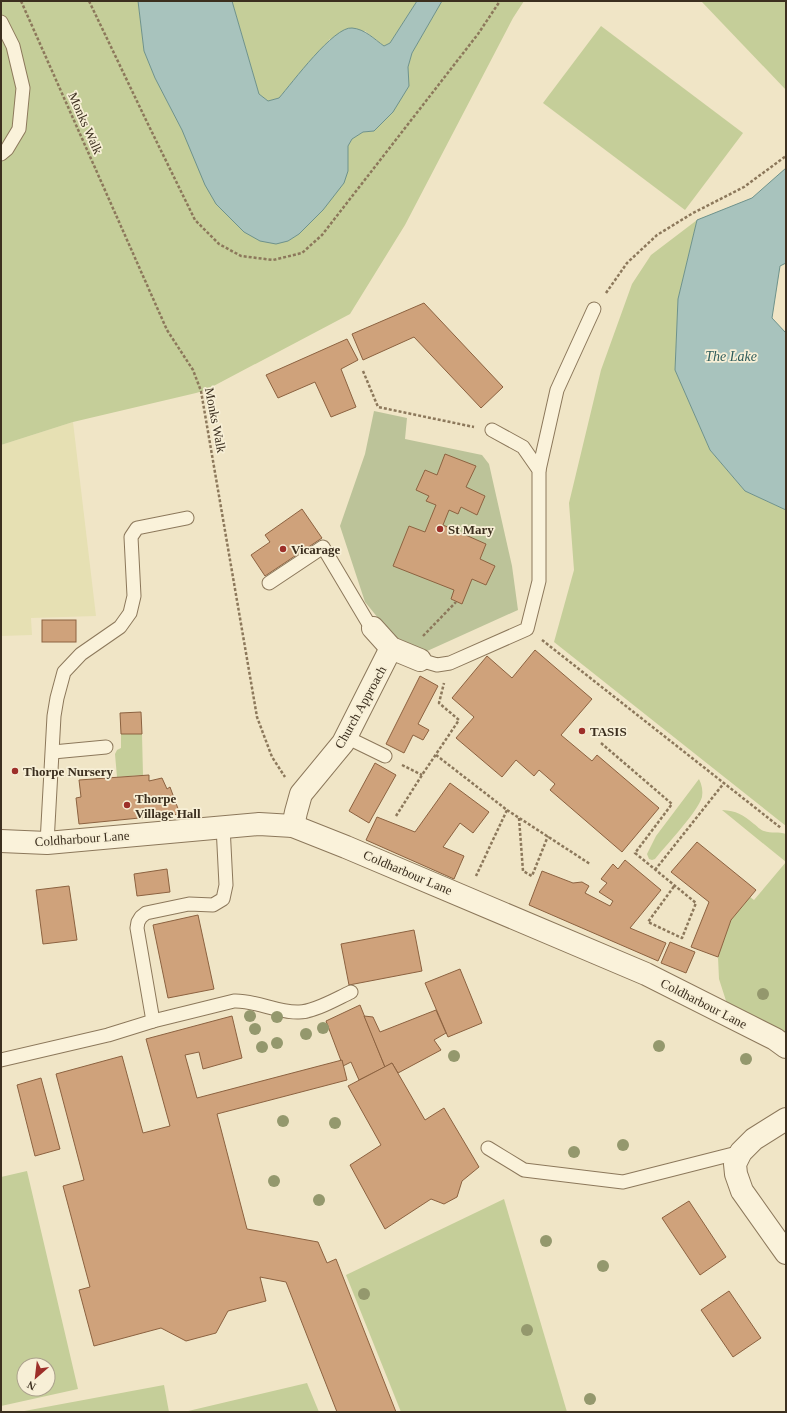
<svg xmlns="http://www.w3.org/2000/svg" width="787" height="1413" viewBox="0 0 787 1413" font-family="'Times New Roman',serif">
<rect width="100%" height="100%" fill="#f0e5c6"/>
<path fill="#e6e0b3" d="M73,422l23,194 -65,2 1,17 -31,1v-191z"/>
<g fill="#c5ce99" fill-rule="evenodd">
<path d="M1,1h137l6,50 11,27 27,52 106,111 11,-7 24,-24 25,-39v-25l4,-7 11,-7 11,-1 35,-45 -1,-19 4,-14 30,-52h82l-11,17 -108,207 -55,89 -144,76 -10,3 -123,29 -72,23z"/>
<path d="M232,1h185l-27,42 -6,3 -19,-15 -35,8 -51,59 -11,3 -9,-7z"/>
<path d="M701,1h85v89z"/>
<path d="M601,26l142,107 -58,77 -142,-107z"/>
<path d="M697,220l-19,79 -3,71 35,80 35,41 41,19v316l-232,-184 20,-72 -5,-67 32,-133 31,-86 19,-29z"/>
<path d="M121,734h21l1,41 -26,2 -2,-23 2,-4 4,-2z"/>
<path d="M699,779c3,6 4,12 3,18 -5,16 -36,48 -47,62l-3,1 -3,-1 -2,-5 9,-18z"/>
<path d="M722,810c15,1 20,4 32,14 3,2 6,6 10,7 7,3 15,0 22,3v224l-58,-51 -9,-28 -1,-22 13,-37 19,-23 4,3 32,-38z"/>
<path d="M27,1171l51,218 -77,17v-229zM24,1365h24v24h-24z"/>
<path d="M504,1199l63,213h-166l-55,-137z"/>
<path d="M307,1383l12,29h-135z"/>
<path d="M164,1385l5,27h-150z"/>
</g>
<path fill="#bcc399" d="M374,411l33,7 -2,21 77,16 7,9 23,102 6,44 -93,42 -33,-17 -27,-33 -25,-76 25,-72z"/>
<g fill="#a8c3bd" stroke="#6e928b">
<path d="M138,1h94l27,93 9,7 11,-3c13,-15 55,-72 73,-70 13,1 22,11 32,18l6,-3 27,-42h25l-30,52 -4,14 1,19 -16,26 -19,19 -11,1 -11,7 -4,7v25l-4,12 -21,27 -24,24 -11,7 -12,3 -16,-3 -16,-9 -28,-28 -11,-19 -23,-55 -27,-52 -11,-27z"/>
<path d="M786,168v95l-6,3 -8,52 14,15v177l-41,-19 -35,-41 -35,-80 3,-71 19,-79 55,-22z"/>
</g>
<g fill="#cfa27b" stroke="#8c6240">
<path d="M424,303l79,84 -22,21 -67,-71 -51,23 -11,-26z"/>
<path d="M347,339l11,21 -17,9 15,38 -25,10 -16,-35 -37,16 -12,-23z"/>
<path d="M445,454l31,12 -10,21 19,9 -8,19 -16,-8 -3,7 -9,-4 -6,15 43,19 -6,15 15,7 -9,19 -14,-6 -10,25 -11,-5 3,-9 -61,-24 16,-40 16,6 11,-27 -10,-4 3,-5 -13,-6 9,-20 12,5z"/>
<path d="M302,509l20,29 -57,38 -14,-21 19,-13 -5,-7z"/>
<rect x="42" y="620" width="34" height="22"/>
<path d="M535,650l57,49 -31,36 31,26 5,-6 62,53 -37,44 -72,-62 5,-6 -16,-14 -5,6 -18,-16 -14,17 -46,-39 18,-21 -22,-19 35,-42 25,22z"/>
<path d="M420,676l18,10 -20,38 11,6 -6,10 -10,-5 -9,18 -18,-9z"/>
<path d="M141,712l1,22h-21l-1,-21z"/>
<path d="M375,763l21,12 -27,48 -20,-12z"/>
<path d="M149,775v6l13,-3 5,11 3,-2 10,27 -101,10 -3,-26 5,-1 -2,-17z"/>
<path d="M450,783l39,29 -16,21 -13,-10 -17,24 21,9 -10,23 -88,-39 11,-23 38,15z"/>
<path d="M697,842l59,48 -25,30 -13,37 -27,-10 18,-45 -38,-30z"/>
<path d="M625,860l36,30 -31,38 36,15 -8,18 -129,-56 13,-34 31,12 9,-1 7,4 -4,7 25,13 3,-5 -14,-9 8,-9 -6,-4 12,-15 5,5z"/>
<path d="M167,869l3,23 -33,4 -3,-22z"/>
<path d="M69,886l8,54 -34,4 -7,-54z"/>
<path d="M198,915l16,74 -46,9 -15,-73z"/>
<path d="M414,930l8,41 -73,14 -8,-41z"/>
<path d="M670,942l25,10 -9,21 -25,-10z"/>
<path d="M460,969l22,54 -34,14 -23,-54z"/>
<path d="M360,1005l25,62 -26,13 -8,-18 -8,4 -17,-45z"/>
<path d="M436,1010l10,23 -12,7 7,10 -43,23 -6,-10 -7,4 -21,-51 9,1 7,15z"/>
<path d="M232,1016l10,42 -39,11 -4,-17 -14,3 12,43 145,-38 5,20 -130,34 30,115 71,13 9,21 9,-4 60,153h-59l-51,-130 -26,-5 6,24 -38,10 -12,22 -30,8 -25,-13 -67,18 -15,-56 11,-3 -27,-101 21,-6 -28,-106 66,-18 21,77 27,-7 -24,-87z"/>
<path d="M392,1063l33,57 19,-12 35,59 -17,14 -5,16 -13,7 -13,-5 -46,30 -35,-64 31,-20 -33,-59z"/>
<path d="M41,1078l19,71 -25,7 -18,-71z"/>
<path d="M689,1201l37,56 -26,18 -38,-57z"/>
<path d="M729,1291l32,47 -28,19 -32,-47z"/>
</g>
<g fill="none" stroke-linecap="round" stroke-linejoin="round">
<defs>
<g id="lane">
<path d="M1,22l12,24 10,42 -4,41 -12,20 -6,5"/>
<path d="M539,470l18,-80 37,-81"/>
<path d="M269,583l54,-36 44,74 6,7"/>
<path d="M420,660l17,5 13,-2 77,-34 12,-48v-111l-16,-23 -31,-17"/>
<path d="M346,737l39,19"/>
<path d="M53,752l53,-5"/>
<path d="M47,843l7,-127 3,-18 7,-26 17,-18 39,-27 10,-14 4,-17 -3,-59 6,-9 50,-10"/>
<path d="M153,1021l81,-20c22,-1 43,12 65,11 15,0 37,-13 52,-20"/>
<path d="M1,1060l107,-25 45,-14 -16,-93 1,-6 3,-5 5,-4 43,-9 24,1 10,-6 3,-14 -3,-59"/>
<path d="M488,1148l36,22 99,12 118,-30"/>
</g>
<g id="street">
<path d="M373,628l18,20 29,12"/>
<path d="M293,826l3,-14 5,-18 42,-51 48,-95"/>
<path d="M1,841l46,2 212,-19 34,2 53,21 300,127 129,65 11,8"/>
<path d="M786,1119l-32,20 -13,13 -6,12 1,10 6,17 44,62"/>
</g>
</defs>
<use href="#lane" stroke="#8c785b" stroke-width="15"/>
<use href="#street" stroke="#8c785b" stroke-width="24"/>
<g stroke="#8c785b" stroke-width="2.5" stroke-dasharray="3 2" stroke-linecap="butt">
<path d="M21,1l146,329 26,40 8,21 56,326 15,40 13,20"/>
<path d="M89,1l57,119 49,100 24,24 22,12 32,4 29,-7 20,-18 156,-201 22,-33"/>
<path d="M606,293l21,-30 30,-28 36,-22 51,-26 42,-31"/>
<path d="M363,371l15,36 96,20"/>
<path d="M423,636l33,-34"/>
<path d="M542,640l239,188"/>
<path d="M601,743l71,61 -37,49 61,50 -14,35 -34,-16 27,-37"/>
<path d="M436,755l71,55 -31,66"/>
<path d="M402,765l20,10"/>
<path d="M507,810l83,54"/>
<path d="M396,816l26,-41 37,-55 -20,-17 5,-20"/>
<path d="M519,818l4,53 9,5 16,-40"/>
<path d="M655,870l69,-87"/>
</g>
<use href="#lane" stroke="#faf2da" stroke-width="13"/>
<use href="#street" stroke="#faf2da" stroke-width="22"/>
</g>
<g fill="#94986d">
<circle cx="763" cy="994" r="6"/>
<circle cx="250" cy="1016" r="6"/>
<circle cx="277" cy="1017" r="6"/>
<circle cx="323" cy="1028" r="6"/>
<circle cx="255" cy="1029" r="6"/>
<circle cx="306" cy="1034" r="6"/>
<circle cx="277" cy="1043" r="6"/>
<circle cx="659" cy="1046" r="6"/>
<circle cx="262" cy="1047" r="6"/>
<circle cx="454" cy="1056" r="6"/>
<circle cx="746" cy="1059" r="6"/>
<circle cx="283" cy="1121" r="6"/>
<circle cx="335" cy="1123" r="6"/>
<circle cx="623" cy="1145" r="6"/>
<circle cx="574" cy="1152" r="6"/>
<circle cx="274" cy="1181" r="6"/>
<circle cx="319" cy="1200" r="6"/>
<circle cx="546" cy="1241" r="6"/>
<circle cx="603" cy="1266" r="6"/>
<circle cx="364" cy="1294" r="6"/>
<circle cx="527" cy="1330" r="6"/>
<circle cx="590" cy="1399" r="6"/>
</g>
<g fill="#9d2f29" stroke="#f7efd6" stroke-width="1.5">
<circle cx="440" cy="529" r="4"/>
<circle cx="283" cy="549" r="4"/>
<circle cx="582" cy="731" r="4"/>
<circle cx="15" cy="771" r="4"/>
<circle cx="127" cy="805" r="4"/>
</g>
<g text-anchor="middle" stroke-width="3.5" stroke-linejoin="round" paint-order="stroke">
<g font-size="13" fill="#3c2f1f" stroke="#f7efd6">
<text transform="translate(86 123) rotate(66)" y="5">Monks Walk</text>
<text transform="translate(216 420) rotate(79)" y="5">Monks Walk</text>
<text transform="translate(360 707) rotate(-61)" y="5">Church Approach</text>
<text transform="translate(82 838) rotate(-4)" y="5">Coldharbour Lane</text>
<text transform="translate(408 872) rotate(23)" y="5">Coldharbour Lane</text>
<text transform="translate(704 1003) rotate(27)" y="5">Coldharbour Lane</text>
</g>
<g font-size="13" font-weight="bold" fill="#3c2f1f" stroke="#f7efd6" text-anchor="start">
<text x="448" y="534">St Mary</text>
<text x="291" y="554">Vicarage</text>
<text x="590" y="736">TASIS</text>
<text x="23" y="776">Thorpe Nursery</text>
<text x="135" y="803">Thorpe<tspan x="135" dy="15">Village Hall</tspan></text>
</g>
<g font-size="14" font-style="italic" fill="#2e5c5b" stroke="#f7efd6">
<text x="731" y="361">The Lake</text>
</g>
</g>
<rect width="787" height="1413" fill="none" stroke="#3c2f1f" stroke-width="4"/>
<g transform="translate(36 1377) rotate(208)"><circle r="19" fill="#f7efd6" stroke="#aca28d"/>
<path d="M0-3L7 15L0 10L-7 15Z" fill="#9d2f29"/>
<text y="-6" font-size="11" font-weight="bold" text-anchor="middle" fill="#3c2f1f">N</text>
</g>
</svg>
